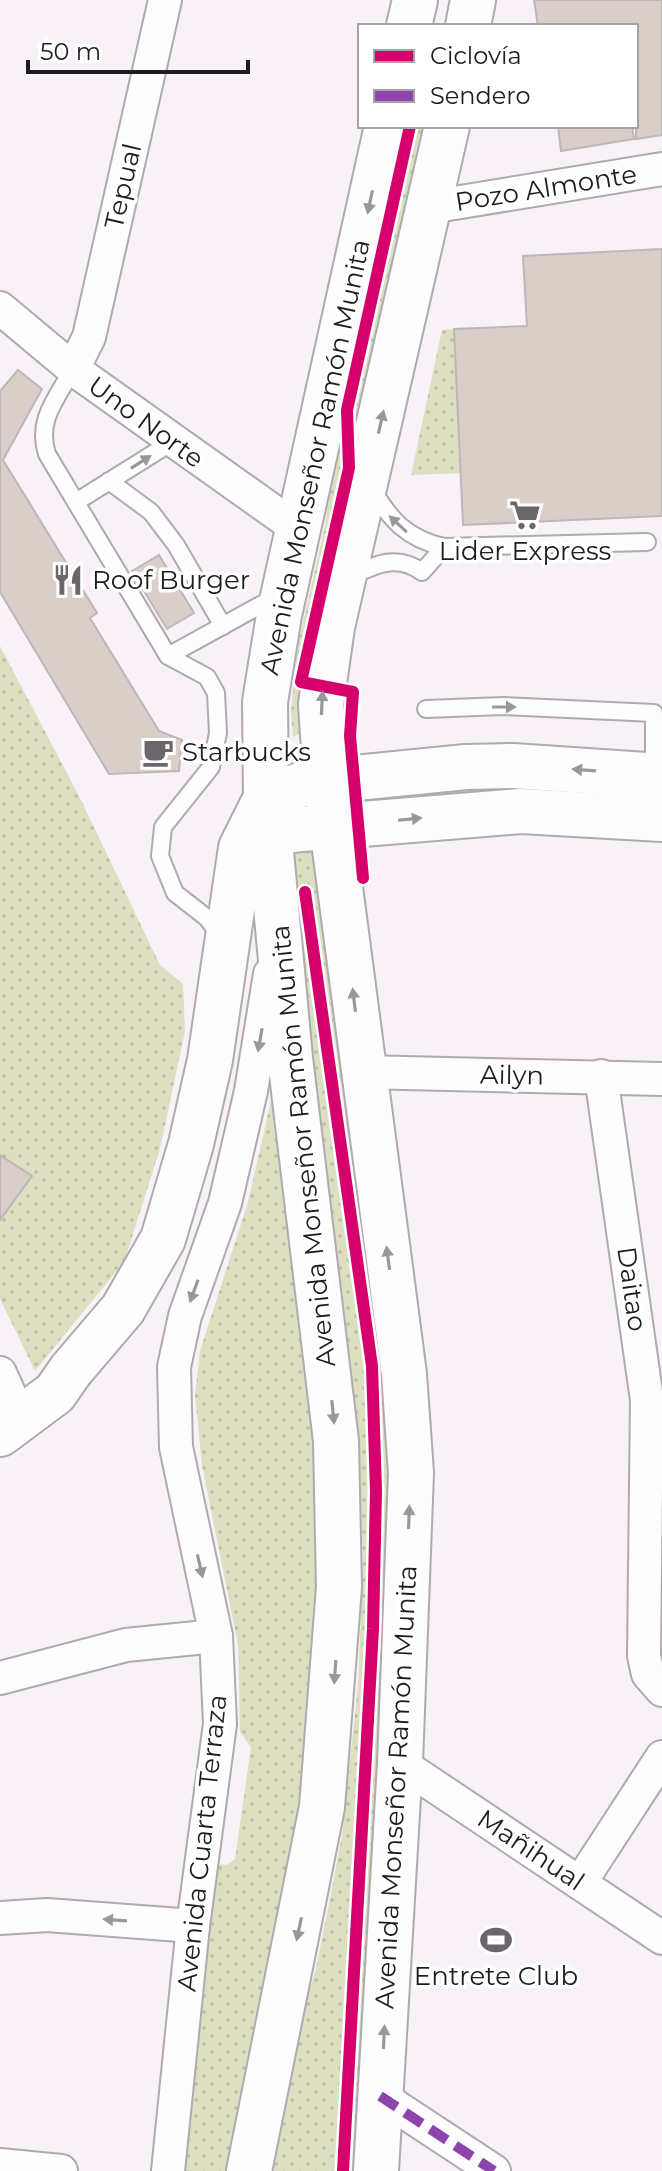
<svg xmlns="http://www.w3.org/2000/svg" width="662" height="2171" viewBox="0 0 662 2171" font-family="Montserrat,sans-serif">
<defs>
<pattern id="grass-dots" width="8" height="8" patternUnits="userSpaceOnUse" patternTransform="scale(2)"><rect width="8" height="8" fill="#dcdfc0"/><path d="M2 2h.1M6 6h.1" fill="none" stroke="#bcbfa5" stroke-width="1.8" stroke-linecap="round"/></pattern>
</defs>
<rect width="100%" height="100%" fill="#f8f2f8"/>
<g fill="url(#grass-dots)">
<path d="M403,126h30l-131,606 -9,5 -2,-25 6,-63 28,-123 9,-85z"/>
<path d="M454,329l7,144 -50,2 31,-145z"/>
<path d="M0,646l81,154 79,165 23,19 2,47 -25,118 -36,113 -89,109 -35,-72z"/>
<path d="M574,779l-25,18 -184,7 1,-11z"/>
<path d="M314,847l5,9 76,621 -37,694h-88l27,-146 18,-52 16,-79 11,-59 16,-150 5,-121 -4,-128 -19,-161 -5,-15 -46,-403 7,-9z"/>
<path d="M274,1087l47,416 -8,241 -81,427h-49l29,-307 15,1 8,-6 16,-112 -11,-15 -2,-87 -36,-180 -7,-70 5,-44 48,-149z"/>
</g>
<g fill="#dacec8" stroke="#bcb7b8" stroke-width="2">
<path d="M534,0h128v135l-26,4v-113h-98z"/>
<path d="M558,126h74l2,13 -73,12z"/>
<path d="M662,249v267l-199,9 -9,-196 73,-3 -4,-70z"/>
<path d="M18,370l24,19 -39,71 94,153 -7,5 69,113 23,9 -3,31 -70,3 -109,-182v-201z"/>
<path d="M159,555l35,58 -27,16 -35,-58z"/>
<path d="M0,1155l32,21 -32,44z"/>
</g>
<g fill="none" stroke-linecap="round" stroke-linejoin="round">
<defs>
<g id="service">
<path d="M73,369c-16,29 -37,51 -26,85l121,202 39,21 9,16 2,40 -7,34 -48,60 -3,29 15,37 32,25 14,18"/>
<path d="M109,481l42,31 25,33 47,81"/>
<path d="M371,487c18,32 36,52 73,60l203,-5"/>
<path d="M76,502l96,-60"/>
<path d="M351,576c25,-12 47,-22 71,-4l22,-25"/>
<path d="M168,656l107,-59"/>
<path d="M426,709l77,-3 151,7v62"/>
</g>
<g id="minor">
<path d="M430,207l232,-38"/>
<path d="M0,308l73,61 225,160"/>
<path d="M73,369l16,-32 76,-337"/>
<path d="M363,1072l299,7"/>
<path d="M601,1076l46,324 -3,256 4,18 14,16"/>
<path d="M0,1373l9,20"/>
<path d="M0,1678l126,-33 90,-9"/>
<path d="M400,1763l262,175"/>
<path d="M580,1883l82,-126"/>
<path d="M0,1918l47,-3 146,11"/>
<path d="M380,2096l114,75"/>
<path d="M0,2165l61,6"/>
<path d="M168,2171l25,-245 27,-202 -4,-88 -40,-189 -2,-80 11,-51 40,-113 26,-112 19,-117"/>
</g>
<g id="secondary">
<path d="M243,861c15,-24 31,-29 59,-32l219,-18 141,8"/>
<path d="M0,1434l55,-41 16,-23 52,-61 40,-70 28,-95 19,-84 31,-212 25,-50 39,-15 161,-16 47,-1 149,10"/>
</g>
<g id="primary">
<path d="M409,26l6,-26"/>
<path d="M468,26l5,-26"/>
<path d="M249,2171l73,-364 17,-220 -3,-146 -46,-383 -24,-260 -1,-96 14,-87 108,-489"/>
<path d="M376,2171l24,-408 11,-290 -7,-99 -78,-593 -5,-77 11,-77 115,-501"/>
</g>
</defs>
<use href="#service" stroke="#afaaaf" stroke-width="20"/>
<use href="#minor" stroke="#afaaaf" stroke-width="36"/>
<use href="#secondary" stroke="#afaaaf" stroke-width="48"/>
<use href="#primary" stroke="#afaaaf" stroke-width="48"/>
<use href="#service" stroke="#fefdfe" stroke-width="16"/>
<use href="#minor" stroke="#fefdfe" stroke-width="32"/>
<use href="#secondary" stroke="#fefdfe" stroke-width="44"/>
<use href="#primary" stroke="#fefdfe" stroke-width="44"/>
<path stroke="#8e44ad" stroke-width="10" stroke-dasharray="20 10" stroke-linecap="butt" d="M380,2096l114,75"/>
<defs>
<g id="cycleway">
<path d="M363,878l-13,-142 3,-44 -52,-10 48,-214 -2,-58 63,-284"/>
<path d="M305,892l67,474 4,125 -3,138 -30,542"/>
</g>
</defs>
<use href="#cycleway" stroke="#fff" stroke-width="17"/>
<use href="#cycleway" stroke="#d6006c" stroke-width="12"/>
</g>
<defs><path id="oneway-solid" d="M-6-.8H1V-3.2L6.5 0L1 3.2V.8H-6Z" transform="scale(2)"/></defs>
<g fill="#9a979a">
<use href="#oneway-solid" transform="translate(370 202) rotate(102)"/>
<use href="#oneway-solid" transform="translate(381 422) rotate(-77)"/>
<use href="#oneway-solid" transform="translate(141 462) rotate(-32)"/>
<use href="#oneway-solid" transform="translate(398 524) rotate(-137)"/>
<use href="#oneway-solid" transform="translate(322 703) rotate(-87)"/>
<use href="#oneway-solid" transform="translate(504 707)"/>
<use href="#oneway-solid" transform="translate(584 770) rotate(-176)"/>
<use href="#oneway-solid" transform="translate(410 819) rotate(-6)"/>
<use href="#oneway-solid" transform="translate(354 1000) rotate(-97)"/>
<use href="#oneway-solid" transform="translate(260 1040) rotate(100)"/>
<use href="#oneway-solid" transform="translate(388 1258) rotate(-98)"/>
<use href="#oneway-solid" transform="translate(194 1291) rotate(110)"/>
<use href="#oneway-solid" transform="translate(333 1412) rotate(84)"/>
<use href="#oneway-solid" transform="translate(409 1517) rotate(-88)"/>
<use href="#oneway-solid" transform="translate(200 1566) rotate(77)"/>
<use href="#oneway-solid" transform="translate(335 1672) rotate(94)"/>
<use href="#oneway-solid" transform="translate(115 1920) rotate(-176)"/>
<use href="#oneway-solid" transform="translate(299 1929) rotate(102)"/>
<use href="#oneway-solid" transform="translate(384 2037) rotate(-87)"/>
</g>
<defs>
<symbol id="supermarket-bare" viewBox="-9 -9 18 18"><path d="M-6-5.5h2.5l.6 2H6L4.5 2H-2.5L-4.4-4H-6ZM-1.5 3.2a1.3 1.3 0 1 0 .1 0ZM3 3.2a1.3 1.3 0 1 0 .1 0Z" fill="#6b666b" stroke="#fff" stroke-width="2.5" paint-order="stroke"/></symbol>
<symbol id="restaurant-bare" viewBox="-9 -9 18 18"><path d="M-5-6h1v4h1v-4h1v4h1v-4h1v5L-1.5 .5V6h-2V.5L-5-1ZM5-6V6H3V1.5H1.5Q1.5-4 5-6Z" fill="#6b666b" stroke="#fff" stroke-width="2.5" paint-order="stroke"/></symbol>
<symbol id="cafe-bare" viewBox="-9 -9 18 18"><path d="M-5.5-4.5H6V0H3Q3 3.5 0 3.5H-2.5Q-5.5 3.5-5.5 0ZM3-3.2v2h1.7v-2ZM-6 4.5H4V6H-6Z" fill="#6b666b" stroke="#fff" stroke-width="2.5" paint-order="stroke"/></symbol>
<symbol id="stadium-bare" viewBox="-9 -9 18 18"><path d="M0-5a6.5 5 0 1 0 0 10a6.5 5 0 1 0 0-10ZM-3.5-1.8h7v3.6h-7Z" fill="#6b666b" stroke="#fff" stroke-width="2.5" paint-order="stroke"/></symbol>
</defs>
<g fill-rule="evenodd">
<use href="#supermarket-bare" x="503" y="493" width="44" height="44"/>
<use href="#restaurant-bare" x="46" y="558" width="44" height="44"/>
<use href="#cafe-bare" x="136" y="730" width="44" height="44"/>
<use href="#stadium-bare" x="474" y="1918" width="44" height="44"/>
</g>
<g text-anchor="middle" stroke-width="7" stroke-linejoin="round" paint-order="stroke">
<g font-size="26" fill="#1f1b1f" stroke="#fff">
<text transform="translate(123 186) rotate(-77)" y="9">Tepual</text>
<text transform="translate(546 188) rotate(-9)" y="9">Pozo Almonte</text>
<text transform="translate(146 422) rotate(36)" y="9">Uno Norte</text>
<text transform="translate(315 457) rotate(-78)" y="9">Avenida Monseñor Ramón Munita</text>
<text transform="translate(512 1075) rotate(1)" y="9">Ailyn</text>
<text transform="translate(303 1146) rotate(-96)" y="9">Avenida Monseñor Ramón Munita</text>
<text transform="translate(632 1289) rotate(82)" y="9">Daitao</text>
<text transform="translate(396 1787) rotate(-87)" y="9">Avenida Monseñor Ramón Munita</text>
<text transform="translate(202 1843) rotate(-84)" y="9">Avenida Cuarta Terraza</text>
<text transform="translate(531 1850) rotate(34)" y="9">Mañihual</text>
</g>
<g font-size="26" fill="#1f1b1f" stroke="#fff">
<text x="525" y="560">Lider Express</text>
<text x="92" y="589" text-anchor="start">Roof Burger</text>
<text x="182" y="761" text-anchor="start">Starbucks</text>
<text x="496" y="1985">Entrete Club</text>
</g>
</g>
<rect x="358" y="24" width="280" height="104" fill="#ffffff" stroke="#a5a4a5" stroke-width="2"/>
<rect x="374" y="50" width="40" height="12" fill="#d6006c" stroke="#a5a4a5" stroke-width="2"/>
<text x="430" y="64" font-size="24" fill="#1f1b1f">Ciclovía</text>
<rect x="374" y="90" width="40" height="12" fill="#8e44ad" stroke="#a5a4a5" stroke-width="2"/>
<text x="430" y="104" font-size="24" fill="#1f1b1f">Sendero</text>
<path d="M28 60v12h220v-12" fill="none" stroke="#1f1b1f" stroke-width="4"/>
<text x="40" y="60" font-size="24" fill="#1f1b1f" stroke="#ffffff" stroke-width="6" paint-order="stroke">50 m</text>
</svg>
